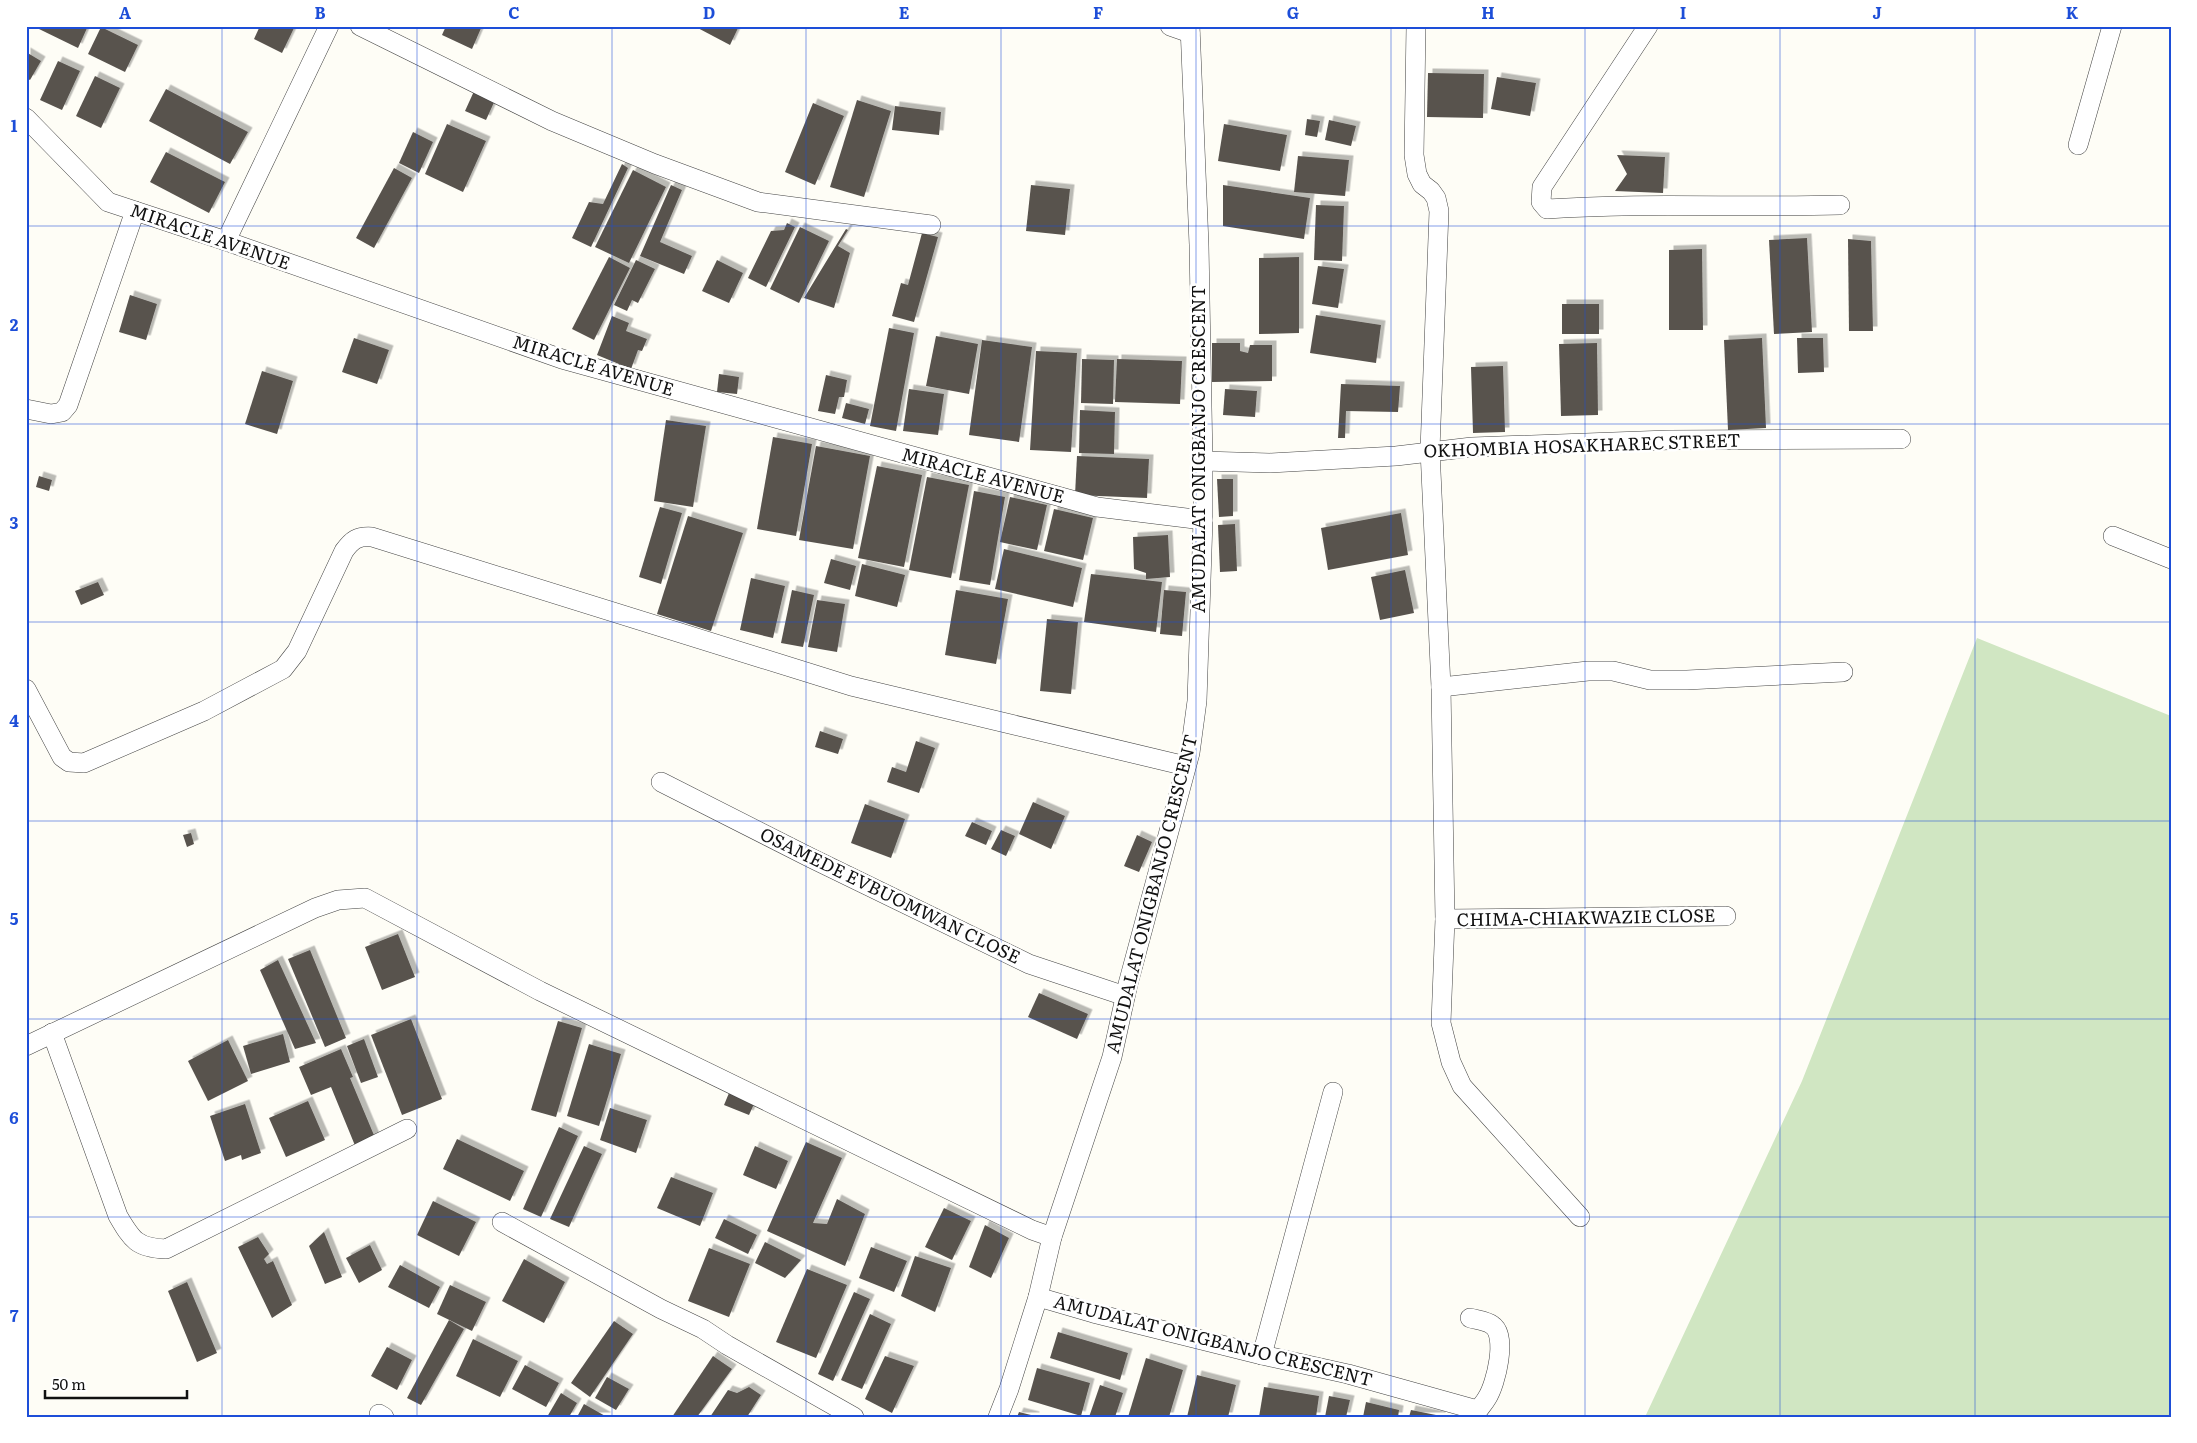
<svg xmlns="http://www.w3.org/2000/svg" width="2197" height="1443" viewBox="0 0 2197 1443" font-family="Literata,serif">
<defs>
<filter id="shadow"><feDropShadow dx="4.5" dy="-4.5" stdDeviation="0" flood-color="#0004"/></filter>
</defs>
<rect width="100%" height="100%" fill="#fefdf6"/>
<path fill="#d0e6c2" d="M1977,638l194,78v701h-526l157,-336z"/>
<g fill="#58534e" filter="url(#shadow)">
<path d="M40,26h48l-10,22 -39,-19z"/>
<path d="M260,26h35l-13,27 -28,-14z"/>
<path d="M446,26h36l-10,23 -30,-14z"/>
<path d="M694,26h45l-9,19z"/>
<path d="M101,27l37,18 -13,27 -37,-18z"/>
<path d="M26,52l15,9 -11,19 -4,-2z"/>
<path d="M58,61l22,10 -18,39 -22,-10z"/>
<path d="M1428,73l56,1 -1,44 -56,-1z"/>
<path d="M95,76l25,12 -19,40 -25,-12z"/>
<path d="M1497,77l39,6 -6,33 -39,-7z"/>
<path d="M166,89l82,43 -18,32 -81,-43z"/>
<path d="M475,89l21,9 -10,22 -21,-9z"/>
<path d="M857,100l34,11 -27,86 -34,-10z"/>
<path d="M813,103l31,13 -29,69 -30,-13z"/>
<path d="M895,106l46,6 -2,23 -47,-5z"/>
<path d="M1307,119l13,2 -3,16 -12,-2z"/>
<path d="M1329,120l27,6 -5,20 -26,-6z"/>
<path d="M447,124l39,17 -23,51 -38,-18z"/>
<path d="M1224,124l63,11 -7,36 -62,-10z"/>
<path d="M413,132l20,10 -14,31 -20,-10z"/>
<path d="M166,152l59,30 -16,31 -59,-31z"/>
<path d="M1617,155l48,2 -2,36 -48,-2 12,-17z"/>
<path d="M1298,156l51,4 -4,36 -51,-4z"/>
<path d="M622,164l6,4 -37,79 -19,-9 17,-36 14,2z"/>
<path d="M394,168l18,10 -38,70 -18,-10z"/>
<path d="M633,170l33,17 -37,76 -34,-16z"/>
<path d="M671,185l11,5 -22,52 32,14 -8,18 -44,-18z"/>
<path d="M1031,185l39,4 -5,46 -39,-4z"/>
<path d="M1223,185l87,13 -6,41 -81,-13z"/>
<path d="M1316,205l28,1 -2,55 -28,-1z"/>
<path d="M787,223l8,4 -29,60 -18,-9 23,-47 13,-1z"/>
<path d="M800,227l29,14 -30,62 -29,-14z"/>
<path d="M846,229l2,1 -10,16 12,7 -16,55 -30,-10z"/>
<path d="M922,233l16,4 -24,85 -22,-6 9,-33 7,2z"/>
<path d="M1807,238l5,94 -38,2 -5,-94z"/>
<path d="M1848,239l23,2 2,90h-24z"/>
<path d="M1702,249l1,81h-34v-80z"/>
<path d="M609,257l21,11 -36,72 -22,-11z"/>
<path d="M1299,257v76l-40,1v-76z"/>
<path d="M636,260l19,9 -17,34 -6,-3 -5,11 -13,-6z"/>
<path d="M717,260l26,13 -14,30 -27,-12z"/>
<path d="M1318,266l26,3 -6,39 -26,-4z"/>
<path d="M130,295l27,9 -11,36 -27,-8z"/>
<rect x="1562" y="304" width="37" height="30"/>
<path d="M1316,315l65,10 -5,38 -66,-10z"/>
<path d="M612,316l17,7 -3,8 21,8 -5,12 -4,-1 -7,19 -34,-14z"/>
<path d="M889,328l25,5 -18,98 -26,-5z"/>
<path d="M936,336l42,8 -9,50 -43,-8z"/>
<path d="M354,338l35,12 -12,34 -35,-12z"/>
<path d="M1762,338l4,90 -38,2 -4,-90z"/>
<path d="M1797,338h26l1,34 -26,1z"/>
<path d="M982,340l50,7 -13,95 -50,-7z"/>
<path d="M1212,343h28v8l8,2 2,-8h22v36l-60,1z"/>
<path d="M1597,343l1,72 -37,1 -2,-72z"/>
<path d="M1036,351l41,2 -6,99 -41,-2z"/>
<path d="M1082,359l32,1 -1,44 -32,-1z"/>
<path d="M1117,359l65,2 -2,43 -65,-2z"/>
<path d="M1503,366l2,66 -32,1 -2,-66z"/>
<path d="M262,371l31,10 -16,53 -32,-10z"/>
<path d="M719,374l20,3 -2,17 -20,-2z"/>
<path d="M826,375l21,5 -3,17h-5l-4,17 -17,-3z"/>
<path d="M1341,384l59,2 -2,26 -52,-1 -1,27h-7z"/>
<path d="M909,389l35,5 -6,41 -35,-4z"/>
<path d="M1225,389l32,2 -2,26 -32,-2z"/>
<path d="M846,403l23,6 -4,15 -23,-6z"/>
<path d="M1080,410l35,2 -1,42 -35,-1z"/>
<path d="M666,420l40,6 -13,81 -39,-6z"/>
<path d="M773,437l39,7 -16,92 -39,-7z"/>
<path d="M816,446l54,10 -17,93 -54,-9z"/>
<path d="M1077,456l72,3 -2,39 -72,-3z"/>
<path d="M877,466l45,9 -18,92 -46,-9z"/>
<path d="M39,476l13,4 -3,11 -13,-4z"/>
<path d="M927,477l42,8 -18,93 -42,-8z"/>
<path d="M1217,479h16v37l-14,1z"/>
<path d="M974,491l31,6 -15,88 -31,-5z"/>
<path d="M1010,497l37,8 -10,45 -37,-8z"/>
<path d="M660,507l22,6 -21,71 -22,-7z"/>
<path d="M1054,509l39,9 -10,42 -39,-9z"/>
<path d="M1401,513l7,42 -80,15 -7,-42z"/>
<path d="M688,516l55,17 -32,98 -54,-17z"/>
<path d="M1235,524l2,47 -17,1 -2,-47z"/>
<path d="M1168,535l2,42 -24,2v-6l-12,-4 -1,-32z"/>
<path d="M1004,549l78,19 -9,39 -78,-18z"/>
<path d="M831,559l25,7 -6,24 -26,-7z"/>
<path d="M862,564l43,11 -8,32 -42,-11z"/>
<path d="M1405,570l9,43 -34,7 -9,-43z"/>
<path d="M1091,574l71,8 -6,50 -72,-10z"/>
<path d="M751,578l34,8 -12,52 -33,-8z"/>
<path d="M98,582l6,13 -23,10 -6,-14z"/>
<path d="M792,590l22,5 -11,52 -22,-4z"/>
<path d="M956,590l52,9 -12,65 -51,-9z"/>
<path d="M1164,590l22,2 -4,44 -22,-2z"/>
<path d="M817,600l28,4 -8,48 -29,-5z"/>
<path d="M1047,619l31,3 -7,72 -31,-3z"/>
<path d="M820,731l23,8 -5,15 -23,-7z"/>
<path d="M916,741l19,7 -16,45 -32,-11 5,-15 14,5z"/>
<path d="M1033,802l32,14 -14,33 -32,-15z"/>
<path d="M865,804l40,15 -14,39 -40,-15z"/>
<path d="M972,822l20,9 -6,14 -21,-9z"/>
<path d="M1001,830l14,6 -9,20 -15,-7z"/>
<path d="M191,833l3,11 -7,3 -4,-12z"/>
<path d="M1137,835l15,7 -13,30 -15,-6z"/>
<path d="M398,934l17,43 -33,13 -17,-43z"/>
<path d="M310,950l36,88 -21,9 -37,-88z"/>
<path d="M278,960l38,83 -21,6 -35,-79z"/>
<path d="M1039,993l49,21 -11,25 -49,-22z"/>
<path d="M411,1019l31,80 -40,16 -31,-80z"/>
<path d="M558,1021l24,7 -26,89 -25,-7z"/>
<path d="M283,1034l7,28 -39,12 -8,-28z"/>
<path d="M364,1039l14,38 -17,6 -14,-37z"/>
<path d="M228,1040l20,41 -40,20 -20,-40z"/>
<path d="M589,1044l32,10 -22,72 -32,-10z"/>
<path d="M341,1049l12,28 -3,1 26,62 -20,8 -25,-61 -20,8 -12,-28z"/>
<path d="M729,1093l25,11 -5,11 -25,-10z"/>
<path d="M308,1101l17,39 -39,17 -17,-39z"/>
<path d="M245,1104l16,49 -19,7 -1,-5 -16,6 -15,-45z"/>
<path d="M610,1108l37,12 -11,33 -36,-13z"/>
<path d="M559,1127l19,9 -37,81 -18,-8z"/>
<path d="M457,1139l67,32 -14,30 -67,-32z"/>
<path d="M806,1142l36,16 -29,65 14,1 10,-25 28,15 -20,52 -78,-35z"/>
<path d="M584,1146l18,8 -33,73 -19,-8z"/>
<path d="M755,1146l33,15 -12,28 -33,-14z"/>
<path d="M671,1177l42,16 -13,33 -43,-18z"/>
<path d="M433,1201l43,21 -17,34 -42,-21z"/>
<path d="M944,1208l27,13 -19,39 -27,-13z"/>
<path d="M724,1219l33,16 -9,19 -33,-16z"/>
<path d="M985,1225l24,13 -18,40 -22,-11z"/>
<path d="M324,1232l18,45 -17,7 -16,-38z"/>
<path d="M258,1237l11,17 -5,5 3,5 6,-3 19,44 -20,13 -34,-71z"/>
<path d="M765,1242l36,18 -16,18 -30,-15z"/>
<path d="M370,1245l12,25 -23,13 -13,-25z"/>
<path d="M871,1247l36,14 -13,31 -35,-14z"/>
<path d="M709,1248l41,16 -21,53 -41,-16z"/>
<path d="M915,1256l36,12 -16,44 -34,-16z"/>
<path d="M524,1259l41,23 -21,41 -42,-22z"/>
<path d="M400,1265l40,22 -11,21 -41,-21z"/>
<path d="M807,1269l40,16 -31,73 -40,-16z"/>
<path d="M187,1282l30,71 -20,9 -29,-71z"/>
<path d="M450,1285l36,17 -14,29 -35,-17z"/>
<path d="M854,1292l16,7 -37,82 -15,-7z"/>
<path d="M870,1314l21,10 -29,65 -21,-9z"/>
<path d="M449,1320l15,9 -43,76 -14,-7z"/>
<path d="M614,1321l19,13 -43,63 -19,-14z"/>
<path d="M1058,1332l70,21 -8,27 -70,-22z"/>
<path d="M473,1339l45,22 -18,36 -44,-21z"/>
<path d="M387,1347l25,13 -15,30 -26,-14z"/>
<path d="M713,1356l19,13 -35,48h-25z"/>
<path d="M885,1356l29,10 -22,47 -27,-14z"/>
<path d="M1146,1358l37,12 -14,47h-41z"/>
<path d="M525,1365l34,18 -13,24 -34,-18z"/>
<path d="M1037,1368l53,15 -9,33 -53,-16z"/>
<path d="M1197,1375l39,10 -8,32h-41z"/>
<path d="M607,1377l22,12 -13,21 -21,-12z"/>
<path d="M1100,1385l23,8 -8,24h-26z"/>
<path d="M749,1387l12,8 -14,22h-37l18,-27 9,3z"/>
<path d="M1264,1387l55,9 -3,21h-57z"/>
<path d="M561,1393l16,10 -8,14h-22z"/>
<path d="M1329,1396l21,4 -4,17h-21z"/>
<path d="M1366,1402l33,8 -1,7h-35z"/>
<path d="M584,1404l23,13h-30z"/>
<path d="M1411,1410l30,6v1h-32z"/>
<path d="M1019,1412l16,4v1h-18z"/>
</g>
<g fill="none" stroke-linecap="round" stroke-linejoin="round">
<defs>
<g id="minor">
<path d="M360,26l192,95 103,43 103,38 173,23"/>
<path d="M1170,26l20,7"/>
<path d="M1190,26l9,219 4,216v59l-6,181 -7,52 -62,231 -16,73 -60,180 -14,60 55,16 169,42 86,19 129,36"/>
<path d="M1416,26l-2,129 3,19 5,10 9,7 5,7 3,13 -9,239 11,237 4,232 -4,104 10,39 11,24 118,131"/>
<path d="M1648,26l-106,161 -1,15 6,7c98,-7 196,-1 293,-4"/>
<path d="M26,118l82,84 118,39 336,118 535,148 106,13"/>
<path d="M2078,145l34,-119"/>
<path d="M226,241l103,-215"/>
<path d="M26,409l25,5 11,-2 6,-7 67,-194"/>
<path d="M1203,461l67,2 126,-7 76,-9 196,-7 233,-1"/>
<path d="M2113,536l58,23"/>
<path d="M1441,687l147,-16h25l37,9h37l156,-8"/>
<path d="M26,689l36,68 7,5 15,1 120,-52 79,-42 14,-18 47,-100c8,-11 13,-15 28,-14l479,149 335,80"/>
<path d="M661,782l150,76 218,106 96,32"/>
<path d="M1445,919l281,-3"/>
<path d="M52,1033l66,183c14,24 19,32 48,33l241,-120"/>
<path d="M26,1046l289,-138 23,-8 27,-2 175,93 492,239 20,7"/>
<path d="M502,1222l159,87 42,20 24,16 127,72"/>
<path d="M1470,1318c7,2 17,3 22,7 16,10 4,59 -5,73 -4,7 -9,11 -13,19"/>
<path d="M1262,1355l71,-263"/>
<path d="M379,1414l5,3"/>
<path d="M998,1417l11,-28 29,-92"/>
</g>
</defs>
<use href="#minor" stroke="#444" stroke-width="20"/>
<use href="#minor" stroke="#fff" stroke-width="19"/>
</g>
<path fill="none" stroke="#1d4ed8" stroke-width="1" stroke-opacity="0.55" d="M222,26v1391M417,26v1391M612,26v1391M806,26v1391M1001,26v1391M1196,26v1391M1391,26v1391M1585,26v1391M1780,26v1391M1975,26v1391M26,226h2145M26,424h2145M26,622h2145M26,821h2145M26,1019h2145M26,1217h2145"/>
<g text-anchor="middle" stroke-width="5" stroke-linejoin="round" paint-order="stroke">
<g font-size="18" fill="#111" stroke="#fff">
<text transform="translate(210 237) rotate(19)" y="6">MIRACLE AVENUE</text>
<text transform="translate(593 366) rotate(17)" y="6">MIRACLE AVENUE</text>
<text transform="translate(1582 446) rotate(-2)" y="6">OKHOMBIA HOSAKHAREC STREET</text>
<text transform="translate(1199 449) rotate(-90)" y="6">AMUDALAT ONIGBANJO CRESCENT</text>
<text transform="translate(983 476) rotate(15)" y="6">MIRACLE AVENUE</text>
<text transform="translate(1152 894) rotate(-76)" y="6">AMUDALAT ONIGBANJO CRESCENT</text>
<text transform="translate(890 896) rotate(26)" y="6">OSAMEDE EVBUOMWAN CLOSE</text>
<text transform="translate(1586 918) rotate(-1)" y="6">CHIMA-CHIAKWAZIE CLOSE</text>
<text transform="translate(1213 1341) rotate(14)" y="6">AMUDALAT ONIGBANJO CRESCENT</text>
</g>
</g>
<rect width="2197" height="1443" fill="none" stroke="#ffffff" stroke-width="55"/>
<path d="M45 1390v8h142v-8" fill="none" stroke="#111111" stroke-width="2.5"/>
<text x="52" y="1390" font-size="15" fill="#111111" stroke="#ffffff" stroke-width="4" paint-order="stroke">50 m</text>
<rect x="28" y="28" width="2142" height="1388" fill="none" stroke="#1d4ed8" stroke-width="2"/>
<g font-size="16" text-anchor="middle" font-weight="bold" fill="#1d4ed8">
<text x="125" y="19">A</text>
<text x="320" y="19">B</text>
<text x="514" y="19">C</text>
<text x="709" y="19">D</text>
<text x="904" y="19">E</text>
<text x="1098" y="19">F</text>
<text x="1293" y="19">G</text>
<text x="1488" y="19">H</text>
<text x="1683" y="19">I</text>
<text x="1877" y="19">J</text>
<text x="2072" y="19">K</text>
<text x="14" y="132">1</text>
<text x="14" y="331">2</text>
<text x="14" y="529">3</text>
<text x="14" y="727">4</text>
<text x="14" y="925">5</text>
<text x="14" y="1124">6</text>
<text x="14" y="1322">7</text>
</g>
</svg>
